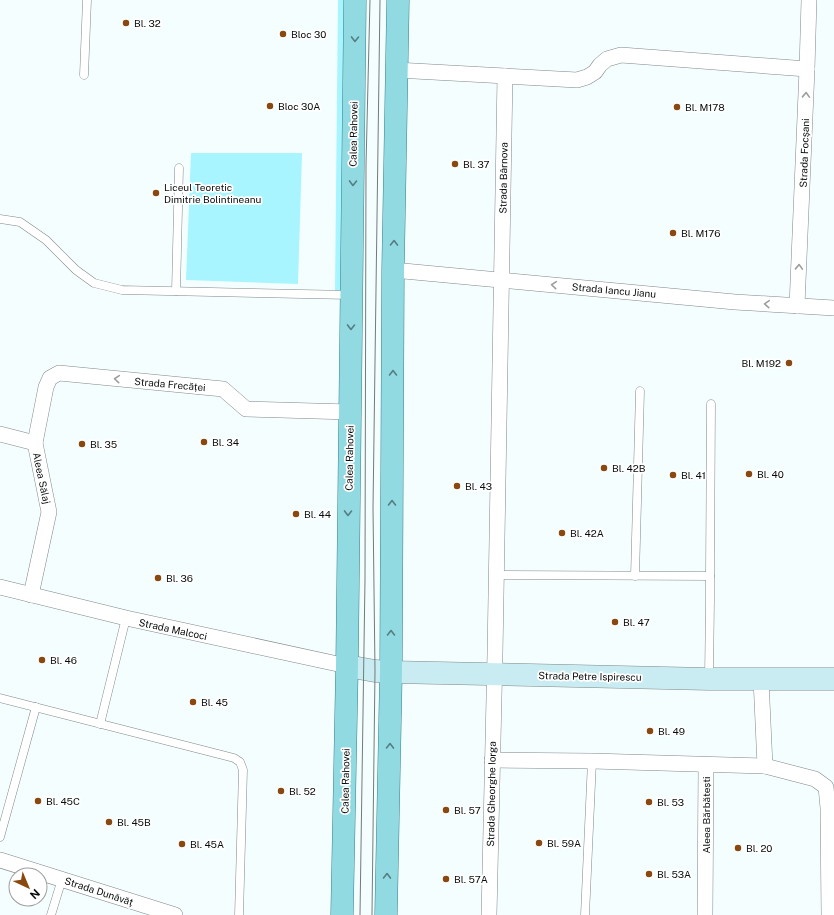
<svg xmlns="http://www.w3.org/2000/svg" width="834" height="915" viewBox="0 0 834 915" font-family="'Public Sans',sans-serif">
<rect width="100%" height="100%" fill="#f4feff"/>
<g fill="#a8f5ff">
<path d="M338,0h9l-4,292h-8z"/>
<path d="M191,153h111l-4,131 -112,-4z"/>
</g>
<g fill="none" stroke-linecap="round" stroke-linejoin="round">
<defs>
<g id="lane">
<path d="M84,75l3,-75"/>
<path d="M0,219l20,3 26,18 30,30 18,13 28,7 228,5"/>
<path d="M176,291l3,-123"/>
<path d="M496,575l214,1"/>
<path d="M635,576l5,-185"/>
<path d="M709,678l1,-78v-24l1,-172"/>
<path d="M0,698l234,60 6,4 3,8 -4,145"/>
<path d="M100,724l26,-106"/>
<path d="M0,837l36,-130"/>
<path d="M51,915l11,-36"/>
<path d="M585,915l7,-154"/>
</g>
<g id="street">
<path d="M396,70l181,10 10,-3 8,-5 5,-7 7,-6 14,-4 186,14"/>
<path d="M393,270l342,32 99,6"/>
<path d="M797,306l10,-237 2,-69"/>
<path d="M0,434l35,9 14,69 -18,83"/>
<path d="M35,443l11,-56 4,-9 9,-5 164,16 23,20 104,3"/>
<path d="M0,587l126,31 221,48"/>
<path d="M761,679l4,87"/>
<path d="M492,760l100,1 173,5 50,13 11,8 2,21 1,107"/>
<path d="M0,860l175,55"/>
<path d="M489,915l6,-261 10,-578"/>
<path d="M705,915l1,-150"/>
</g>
<path id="secondary" d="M347,666l28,5 16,1 318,7h125"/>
<g id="primary">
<path d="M342,915l5,-249 8,-666"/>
<path d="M386,915l5,-243 2,-402 5,-270"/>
</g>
</defs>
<use href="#lane" stroke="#808889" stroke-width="9"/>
<use href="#street" stroke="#808889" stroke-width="16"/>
<use href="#secondary" stroke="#808889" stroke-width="23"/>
<use href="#primary" stroke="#33828b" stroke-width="23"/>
<use href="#lane" stroke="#fff" stroke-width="8"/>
<use href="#street" stroke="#fff" stroke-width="15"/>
<use href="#secondary" stroke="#c8ecf1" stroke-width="22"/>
<use href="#primary" stroke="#92dae2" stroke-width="22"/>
<g stroke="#747a7a" stroke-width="1">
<path d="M360,915l5,-336 1,-414 4,-165"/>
<path d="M372,915l3,-244 -2,-163 7,-508"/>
</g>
</g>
<defs><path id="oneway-chevron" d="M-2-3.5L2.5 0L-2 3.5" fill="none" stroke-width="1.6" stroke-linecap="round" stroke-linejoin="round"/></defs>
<g stroke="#557e82">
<use href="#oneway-chevron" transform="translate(355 39) rotate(91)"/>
<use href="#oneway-chevron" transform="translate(353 183) rotate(91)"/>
<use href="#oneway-chevron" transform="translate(394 243) rotate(-89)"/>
<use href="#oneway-chevron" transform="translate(351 327) rotate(91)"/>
<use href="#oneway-chevron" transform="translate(393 373) rotate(-90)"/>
<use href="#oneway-chevron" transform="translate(392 503) rotate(-90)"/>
<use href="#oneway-chevron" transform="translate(348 513) rotate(91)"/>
<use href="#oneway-chevron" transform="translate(391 633) rotate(-90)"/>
<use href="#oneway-chevron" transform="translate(390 746) rotate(-89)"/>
<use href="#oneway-chevron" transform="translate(387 876) rotate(-89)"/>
</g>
<g stroke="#9d9e9e">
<use href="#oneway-chevron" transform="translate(806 95) rotate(-88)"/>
<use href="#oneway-chevron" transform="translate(799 267) rotate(-88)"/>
<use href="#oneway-chevron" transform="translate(554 285) rotate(-175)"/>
<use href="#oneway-chevron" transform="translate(767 304) rotate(-176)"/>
<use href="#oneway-chevron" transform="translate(117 379) rotate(-175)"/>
</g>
<g fill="#88480f" stroke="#fff" stroke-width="1.5">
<circle cx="126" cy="23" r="4"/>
<circle cx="283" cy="34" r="4"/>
<circle cx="270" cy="106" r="4"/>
<circle cx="677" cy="107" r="4"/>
<circle cx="455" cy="164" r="4"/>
<circle cx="156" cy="193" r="4"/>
<circle cx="673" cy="233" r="4"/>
<circle cx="789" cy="363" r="4"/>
<circle cx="204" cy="442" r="4"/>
<circle cx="82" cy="444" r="4"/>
<circle cx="604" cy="468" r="4"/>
<circle cx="749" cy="474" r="4"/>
<circle cx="673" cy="475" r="4"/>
<circle cx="457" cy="486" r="4"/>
<circle cx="296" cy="514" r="4"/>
<circle cx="562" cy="533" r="4"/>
<circle cx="158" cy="578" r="4"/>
<circle cx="615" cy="622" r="4"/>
<circle cx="42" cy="660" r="4"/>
<circle cx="193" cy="702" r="4"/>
<circle cx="650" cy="731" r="4"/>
<circle cx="281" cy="791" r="4"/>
<circle cx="38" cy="801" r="4"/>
<circle cx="649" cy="802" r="4"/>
<circle cx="446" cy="810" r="4"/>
<circle cx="109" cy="822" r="4"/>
<circle cx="539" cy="843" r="4"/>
<circle cx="182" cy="844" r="4"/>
<circle cx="738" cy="848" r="4"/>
<circle cx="649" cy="874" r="4"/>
<circle cx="446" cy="879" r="4"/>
</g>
<g text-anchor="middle" stroke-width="3.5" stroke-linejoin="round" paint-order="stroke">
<g font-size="10" fill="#0a0d0d" stroke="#fff" text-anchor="start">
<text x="134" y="27">Bl. 32</text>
<text x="291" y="38">Bloc 30</text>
<text x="278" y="110">Bloc 30A</text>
<text x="685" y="111">Bl. M178</text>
<text x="463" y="168">Bl. 37</text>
<text x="164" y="191">Liceul Teoretic<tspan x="164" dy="12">Dimitrie Bolintineanu</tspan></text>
<text x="681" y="237">Bl. M176</text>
<text x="781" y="367" text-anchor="end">Bl. M192</text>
<text x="212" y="446">Bl. 34</text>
<text x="90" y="448">Bl. 35</text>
<text x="612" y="472">Bl. 42B</text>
<text x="757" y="478">Bl. 40</text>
<text x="681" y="479">Bl. 41</text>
<text x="465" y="490">Bl. 43</text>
<text x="304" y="518">Bl. 44</text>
<text x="570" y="537">Bl. 42A</text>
<text x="166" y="582">Bl. 36</text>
<text x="623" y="626">Bl. 47</text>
<text x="50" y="664">Bl. 46</text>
<text x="201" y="706">Bl. 45</text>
<text x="658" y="735">Bl. 49</text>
<text x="289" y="795">Bl. 52</text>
<text x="46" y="805">Bl. 45C</text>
<text x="657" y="806">Bl. 53</text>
<text x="454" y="814">Bl. 57</text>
<text x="117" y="826">Bl. 45B</text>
<text x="547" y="847">Bl. 59A</text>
<text x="190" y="848">Bl. 45A</text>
<text x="746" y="852">Bl. 20</text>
<text x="657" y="878">Bl. 53A</text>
<text x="454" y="883">Bl. 57A</text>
</g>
<g font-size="10" fill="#0a0d0d" stroke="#fff">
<text transform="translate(353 134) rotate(-89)" y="4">Calea Rahovei</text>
<text transform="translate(804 153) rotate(-88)" y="4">Strada Focșani</text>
<text transform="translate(503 178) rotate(-89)" y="4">Strada Bârnova</text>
<text transform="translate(614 290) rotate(5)" y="4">Strada Iancu Jianu</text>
<text transform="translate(170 384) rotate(5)" y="4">Strada Frecăței</text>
<text transform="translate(349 458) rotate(-89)" y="4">Calea Rahovei</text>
<text transform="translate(42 478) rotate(78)" y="4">Aleea Sălaj</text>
<text transform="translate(173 629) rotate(12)" y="4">Strada Malcoci</text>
<text transform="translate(590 676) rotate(1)" y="4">Strada Petre Ispirescu</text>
<text transform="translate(345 781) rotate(-89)" y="4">Calea Rahovei</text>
<text transform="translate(491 794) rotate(-89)" y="4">Strada Gheorghe Iorga</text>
<text transform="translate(706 815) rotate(-90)" y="4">Aleea Bărbătești</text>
<text transform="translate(99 891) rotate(18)" y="4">Strada Dunăvăț</text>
</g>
</g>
<g transform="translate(28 887) rotate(136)"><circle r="19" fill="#ffffff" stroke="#9d9e9e"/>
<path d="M0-3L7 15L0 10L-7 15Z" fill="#88480f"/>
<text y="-6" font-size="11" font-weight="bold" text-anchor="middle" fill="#0a0d0d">N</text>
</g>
</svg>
